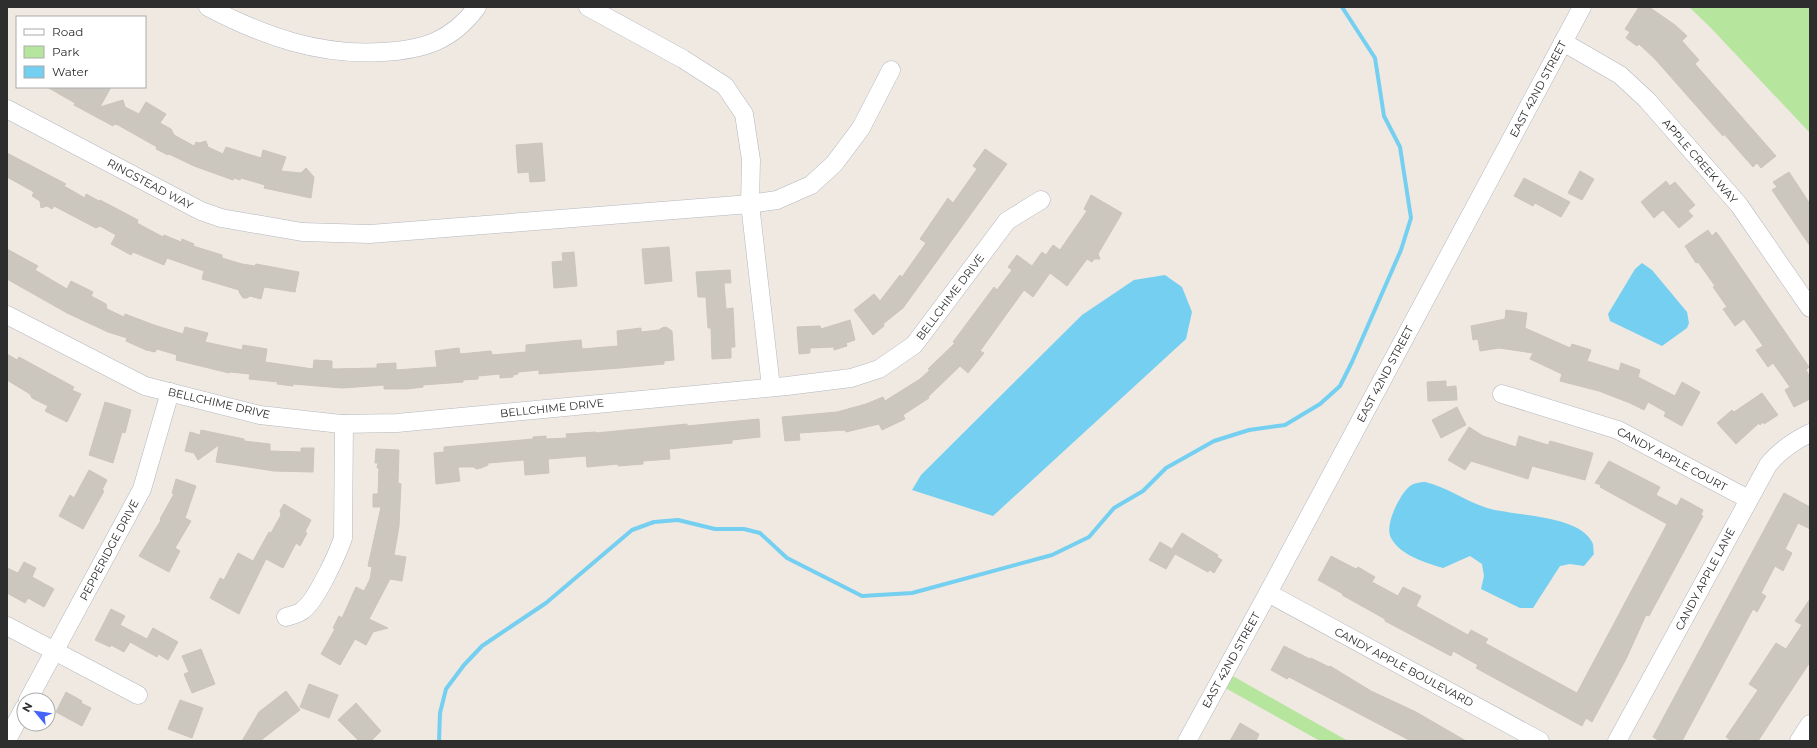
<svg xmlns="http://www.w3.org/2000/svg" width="1817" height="748" viewBox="0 0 1817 748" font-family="Montserrat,sans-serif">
<rect width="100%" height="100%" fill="#efe9e1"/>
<g fill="#b6e59e">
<path d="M1689,7h121v126l-101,-107z"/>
<path d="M1231,675l117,66h-28l-91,-51 -6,-3z"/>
</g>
<g fill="#75cff0">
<path d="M1642,263l10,7 35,42 2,11 -2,5 -25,18 -52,-25 -2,-7 27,-45z"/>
<path d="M1165,275l17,12 10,25 -6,27 -193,177 -81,-26 9,-15 161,-160 52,-35z"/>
<path d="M1425,482c22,5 40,19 62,26 27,8 92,7 105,34 2,3 1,8 2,12l-10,12 -14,-2 -10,2 -27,42h-13l-39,-19 3,-13 -2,-12 -12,-8 -27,12c-17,-5 -43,-13 -52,-30 -7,-13 9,-44 19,-52 4,-3 11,-4 15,-4z"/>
</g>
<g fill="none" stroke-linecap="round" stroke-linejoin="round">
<path stroke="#75cff0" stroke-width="4" d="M439,741l1,-28 6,-24 18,-24 18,-19 64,-43 86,-73 22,-8 24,-2 37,9h29l16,4 27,25 75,38 50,-3 140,-38 37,-18 25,-29 29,-17 23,-23 25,-14 23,-13 35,-11 36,-5 35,-21 20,-18 12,-24 49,-112 10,-32 -11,-71 -16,-31 -9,-58 -33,-51"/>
</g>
<g fill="#cbc7bf" stroke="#cbc5ba">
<path d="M1639,7h10l26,18 12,11 -5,5 17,19 -4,4 81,92 -15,12 -4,-5 -4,4 -29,-33 -1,2 -9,-10 -59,-67 -16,-15 -2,2 -11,-8 4,-6 -5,-3z"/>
<path d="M47,87h64l-11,20 23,-7 2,7 14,7 7,-12 20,12 -6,9 11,6 3,6 20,11 2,-4 3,1 7,-2 2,6 15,7 3,-7 35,11 2,-8 23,7 -5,14 20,2 5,-5 8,9 -3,21 -47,-10 1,-3 -24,-7 -1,2 -6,-2 -1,2 -39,-14 -25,-12 -1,1 -12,-6 1,-2 -39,-22 -4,-1 -1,2 -39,-21 1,-2z"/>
<path d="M542,143l3,38 -15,1 -1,-10 -11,1 -2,-28z"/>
<path d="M985,149l22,15 -104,144 -20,16 1,2 -11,9 -19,-25 20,-16 6,7 20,-26 2,2 24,-34 -6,-4 28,-41 5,5 24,-34 -4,-3z"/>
<path d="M7,153l59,31 -2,2 21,12 1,-4 13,7 1,-1 38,20 -1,3 26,14 1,-2 17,7 1,-3 12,5 -1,2 29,9v3l20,6 13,2 1,-2 43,8 -4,20 -31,-5 -3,12 -11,-3 -3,2h-4l-4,-6v-2l-37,-11 2,-8 -37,-13 -3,7 -31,-13 -2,3 -20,-11 5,-9 -16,-9 -4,2 -42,-22 -2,3 -5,-3 -6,2 -1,-7 -8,-5 2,-4 -27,-15z"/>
<path d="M1580,171l14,8 -12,21 -14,-7z"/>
<path d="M1789,172l21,32v42l-38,-56 5,-3 -4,-5z"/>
<path d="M1524,178l46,24 -9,15 -26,-14 -2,3 -19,-10z"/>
<path d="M1666,181l4,5 5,-4 20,23 -7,6 5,5 -14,12 -16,-18 -9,8 -13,-16z"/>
<path d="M1091,195l31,18 -24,41 2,5h-6l-2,3 -5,-3 -20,27 -17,-13 -17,24 -9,-7 -44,61 4,2 -16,20 -8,-7 -32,31 1,1 -26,17 2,4 -23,11 -3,-6 -33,8 -1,-2 -46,3 1,7 -15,1 -3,-24 55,-5 29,-8 17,-7 2,4 35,-22 10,-9 -2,-1 27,-26 -2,-1 41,-55 3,3 15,-20 -4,-3 9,-12 15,11 10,-14 4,3 7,-10 7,5 27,-39 -3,-2z"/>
<path d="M1708,230l4,6 4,-4 4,5 89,130 -3,3 4,7v22l-16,8 -9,-17 5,-3 -17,-24 -5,4 -12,-17 7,-4 -19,-27 -9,7 -12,-17 4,-2 -14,-20 2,-1 -17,-24 -2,1 -11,-17z"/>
<path d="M669,247l3,34 -27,3 -3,-35z"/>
<path d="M7,249l31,17 -3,4 32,19 4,-8 22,11 -2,4 15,8 1,5 17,8 1,-3 29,11 29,9 2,-7 23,6 -3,9 37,8 1,-5 24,4 -2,13 48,7 1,-9 18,1v8l45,-1v-4l19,-1v7l41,-3 -2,-16 24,-3 1,6 31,-3 1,4 34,-3v-7l55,-5 1,9 36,-3 -1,-15 24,-3v4l18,-2 3,-2 4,-1 6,4 2,29 -10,1v3l-44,4 -81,6v-4l-21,2v2l-5,1v2l-13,1v-4l-22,2v3l-15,1v2l-40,3v2l-16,2h-23v-4l-42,3 -49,-4v2l-16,-2 1,-2 -29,-3 1,-5 -20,-2 -1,1 -53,-13 1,-5 -20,-6 -2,3 -9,-2 -20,-9 1,-3 -19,-6 -41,-19 -60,-34z"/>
<path d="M574,252l3,34 -23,2 -2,-26 11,-1 -1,-8z"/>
<path d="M730,270l1,13h-7l2,26 7,-1 2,39h-4v11l-19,1 -1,-31h-3l-2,-31h-8l-2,-25z"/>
<path d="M1506,310l21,3 -2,15 45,20 2,-4 19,6 -4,11 32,10 2,-8 19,7 -2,7 37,19 7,-14 18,10 -18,34 -18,-10 2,-4 -18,-10 -4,8 -14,-7 -31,-12 -39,-10 2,-7 -32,-15 3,-6 -34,-5 -19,3 -2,-12 -5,1 -2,-14 34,-7z"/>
<path d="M850,320l5,20 -9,3 1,3 -13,4v-3l-24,1v5l-11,1 -2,-27 23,-1 1,3z"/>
<path d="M7,354l10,6 2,-3 55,30 -2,3 9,4 -14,28 -22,-11 3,-5 -16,-8 -2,-4 -23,-14z"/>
<path d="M1446,381v6l10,-1 1,14 -29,1 -1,-19z"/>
<path d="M1762,393l16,22 -14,9 -1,-2 -3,3 -1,-2 -23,21 -19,-21 15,-13 2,2z"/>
<path d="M105,402l26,8 -6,23 -3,-1 -9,31 -24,-8z"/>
<path d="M1457,407l9,18 -25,13 -9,-18z"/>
<path d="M759,419l1,18 -28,3v3l-63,6 1,10 -27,2v3l-25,2v-2l-31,3 -1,-11 -38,3 1,14 -24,2 -1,-15 -36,3v2l-7,3 -5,1 -2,-2h-16l2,14 -24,3 -2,-31 10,-1v-5l89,-8v-2l13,-1v3l21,-1 -1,-4 30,-2v1l91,-9v2z"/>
<path d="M1469,427l14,9 33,11 3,-11 29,9 2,-4 43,12 -8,27 -53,-14 -4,13 -57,-18 -6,9 -17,-10z"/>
<path d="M201,430l43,9v2l26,3v7l31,1v-4h13l-1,24 -39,-1 -58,-9 3,-17 -21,15 -4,-7 -9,-2 5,-19 10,3z"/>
<path d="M376,449l23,1 -1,33 3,1 -2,42 -5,29 12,2 -4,24 -12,-2 -21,40 19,9 -15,4 -7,13 -11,-6 -15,26 -19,-11 14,-25 -2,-1 6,-12 3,2 14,-31 8,4 6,-12 2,-12 -4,-1 13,-59h-8v-13h5l1,-26h-2l1,-5h-3z"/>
<path d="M1609,461l51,26 -4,8 21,11 4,-8 22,12 -2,5 2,1 -54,100 -3,-1 -20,44 -34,63 -6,-4 -4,8 -106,-58 2,-3 -25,-14 -2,5 -66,-35v-2l-43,-24 1,-1 -25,-14 13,-24 25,13 2,-2 17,10 -3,5 26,14 5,-9 18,9 -5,10 52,29 3,-5 17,9 -3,4 92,50 90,-169 -67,-37 1,-2 -6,-2z"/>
<path d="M89,470l18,10 -5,10 2,1 -21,38 -24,-13 11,-21 4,3z"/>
<path d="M176,479l20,7 -11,32 6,3 -16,27 5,3 -11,21 -30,-16 22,-36 -1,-1 14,-25 -2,-1z"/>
<path d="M1784,493l26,14v22l-12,-6 -13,26 7,4 -9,18 -8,-5 -14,27 5,3 -9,16 -4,-3 -71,132h-22l-7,-4z"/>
<path d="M284,504l27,16 -6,12 2,1 -7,13 -4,-3 -13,25 -17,-9 -27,55 -29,-16 10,-20 4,2 14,-27 15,8 16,-29 2,1 10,-18 -1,-4z"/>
<path d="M1182,533l36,22 -1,2 5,3 -8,13 -4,-3 -2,2 -33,-18 -9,15 -17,-9 11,-18 12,7z"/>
<path d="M24,562l12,6 -4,9 22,12 -10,18 -16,-9 -3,5 -18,-10v-25l11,5z"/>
<path d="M1810,599v63l-52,79h-26l-6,-4 32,-47 -9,-6 27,-41 10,6 16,-24 -7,-4z"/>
<path d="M111,609l14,7 -5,9 27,14 6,-11 25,14 -10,18 -10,-6 -1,3 -27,-15 -6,10 -13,-7 -1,2 -15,-7z"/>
<path d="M1284,646l26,13 1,-1 18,9 1,-1 41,25 45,21 50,29h-55l-122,-64 -2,2 -16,-9z"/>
<path d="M201,649l14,35 -23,9 -8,-19 5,-2 -7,-16z"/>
<path d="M309,684l29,11 -9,23 -29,-11z"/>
<path d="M286,691l14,19 -40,31h-18l17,-29z"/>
<path d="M66,692l16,9 -1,2 10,5 -9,18 -26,-14z"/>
<path d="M180,700l23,8 -11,30 -24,-9z"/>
<path d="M356,703l25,28 -10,10h-12l-21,-21z"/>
<path d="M1240,723l19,11 -3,7h-26z"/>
</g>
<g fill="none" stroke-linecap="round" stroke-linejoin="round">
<defs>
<g id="minor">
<path d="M208,7c55,29 112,49 174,45 41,-2 70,-11 95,-45"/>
<path d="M588,7l95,52 42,27 19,28 7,46 -1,44 27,-4 34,-15 23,-21 27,-36 30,-58"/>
<path d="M1563,42l57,33 27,25 92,105 71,103"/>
<path d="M7,109l194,102 20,7 81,14 68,2 380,-30 21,183"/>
<path d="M7,315l138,71 115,29 81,9 56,-1 390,-37 64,-8 28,-9 35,-24 93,-124 34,-21"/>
<path d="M1502,394l116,36 130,69"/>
<path d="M1268,593l272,148"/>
<path d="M286,617c6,-2 13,-3 17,-7 13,-9 35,-57 40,-72l1,-114"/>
<path d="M7,626l131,69"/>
<path d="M28,700l114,-211 28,-97"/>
<path d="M7,740l17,-32"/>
<path d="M1187,741l81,-148 314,-586"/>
<path d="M1617,741l151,-276c11,-14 26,-24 42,-32"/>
<path d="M1799,741l11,-17"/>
</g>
</defs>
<use href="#minor" stroke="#b4b7c1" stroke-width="19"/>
<use href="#minor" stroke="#fff" stroke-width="18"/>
</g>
<g text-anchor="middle" stroke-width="3" stroke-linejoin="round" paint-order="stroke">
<g font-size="11" fill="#2e2e2e" stroke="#fff">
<text transform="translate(1538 89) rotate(-62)" y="4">EAST 42ND STREET</text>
<text transform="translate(1700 161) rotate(49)" y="4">APPLE CREEK WAY</text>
<text transform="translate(150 184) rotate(28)" y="4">RINGSTEAD WAY</text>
<text transform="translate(950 297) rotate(-53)" y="4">BELLCHIME DRIVE</text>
<text transform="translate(1385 374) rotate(-62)" y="4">EAST 42ND STREET</text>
<text transform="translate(219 403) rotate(13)" y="4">BELLCHIME DRIVE</text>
<text transform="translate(552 408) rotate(-6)" y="4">BELLCHIME DRIVE</text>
<text transform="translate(1672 459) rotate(28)" y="4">CANDY APPLE COURT</text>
<text transform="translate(109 550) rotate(-62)" y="4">PEPPERIDGE DRIVE</text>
<text transform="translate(1705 579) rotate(-62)" y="4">CANDY APPLE LANE</text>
<text transform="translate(1231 660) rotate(-61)" y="4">EAST 42ND STREET</text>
<text transform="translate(1404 667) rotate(28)" y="4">CANDY APPLE BOULEVARD</text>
</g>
</g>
<rect width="1817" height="748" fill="none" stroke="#2e2e2e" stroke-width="16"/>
<rect x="16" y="16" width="130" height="72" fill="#ffffff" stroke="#ababab"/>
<rect x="24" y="29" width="20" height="6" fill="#ffffff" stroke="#ababab"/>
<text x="52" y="36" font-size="12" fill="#2e2e2e">Road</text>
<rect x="24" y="46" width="20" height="12" fill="#b6e59e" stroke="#ababab"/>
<text x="52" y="56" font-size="12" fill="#2e2e2e">Park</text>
<rect x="24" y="66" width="20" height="12" fill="#75cff0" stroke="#ababab"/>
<text x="52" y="76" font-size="12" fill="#2e2e2e">Water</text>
<g transform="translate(36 712) rotate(299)"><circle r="19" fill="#ffffff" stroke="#ababab"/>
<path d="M0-3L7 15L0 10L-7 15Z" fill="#4264fb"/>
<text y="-6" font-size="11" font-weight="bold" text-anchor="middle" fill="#2e2e2e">N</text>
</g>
</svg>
